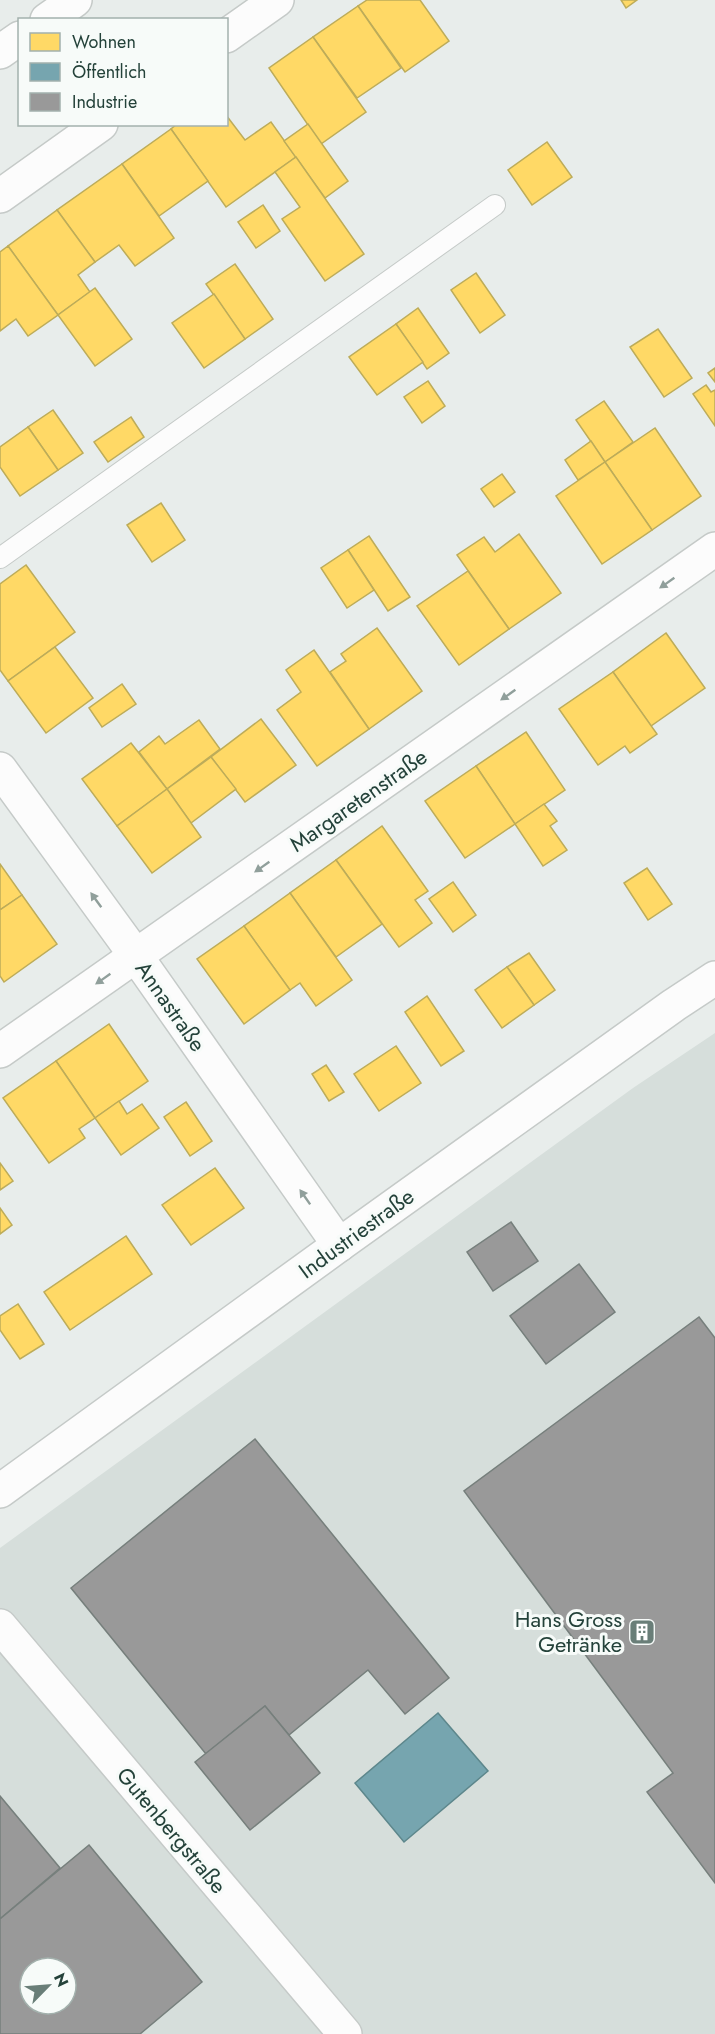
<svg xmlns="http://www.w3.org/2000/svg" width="715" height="2034" viewBox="0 0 715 2034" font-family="Jost,sans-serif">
<rect width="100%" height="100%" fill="#e8edeb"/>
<path fill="#d6dedb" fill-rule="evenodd" d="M715,1033v1001h-715v-486l633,-460zM30,1968h36v36h-36z"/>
<g fill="#ffd966" stroke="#bdac59" stroke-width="1.5">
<path d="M367,0h53l29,41 -44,31 -47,-66z"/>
<path d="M621,0h16l-11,8z"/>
<path d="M358,6l43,62 -44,30 -44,-61z"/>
<path d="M313,37l53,75 -45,32 -52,-76z"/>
<path d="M226,115l19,25 26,-18 25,35 -70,50 -55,-78 6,-5h49z"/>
<path d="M308,124l40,57 -23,17 -41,-57z"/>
<path d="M171,129l37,52 -49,35 -37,-52z"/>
<path d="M547,142l25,35 -40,28 -24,-35z"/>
<path d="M296,157l68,97 -39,27 -43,-62 18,-12 -25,-35z"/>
<path d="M122,164l52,74 -39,28 -16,-21 -24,17 -38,-52z"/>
<path d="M263,205l17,26 -24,17 -18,-26z"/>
<path d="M57,210l38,52 -17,13 12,17 -32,23 -50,-69z"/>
<path d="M8,246l50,69 -30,21 -12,-17 -16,12v-79z"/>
<path d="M235,264l38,55 -28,20 -39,-55z"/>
<path d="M476,273l29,42 -25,18 -29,-43z"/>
<path d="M95,288l37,51 -37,27 -37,-51z"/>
<path d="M214,294l31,45 -41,29 -32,-45z"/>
<path d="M418,308l31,45 -22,16 -31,-45z"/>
<path d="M396,324l27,38 -46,33 -28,-38z"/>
<path d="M658,329l34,49 -28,19 -34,-50z"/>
<path d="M715,368v14l-7,-9z"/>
<path d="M428,381l17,25 -23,17 -18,-26z"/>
<path d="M706,385l5,7 4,-2v36l-22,-32z"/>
<path d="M604,401l29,41 -28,20 -29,-42z"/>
<path d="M53,410l30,43 -25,17 -30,-43z"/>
<path d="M131,417l13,20 -36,25 -14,-20z"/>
<path d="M28,427l30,43 -38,26 -20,-29v-20z"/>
<path d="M655,428l46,68 -49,34 -47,-68z"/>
<path d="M591,441l14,21 -27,18 -13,-20z"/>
<path d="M605,462l47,68 -50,34 -46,-68z"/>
<path d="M502,474l13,18 -21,15 -13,-18z"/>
<path d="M161,503l24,37 -33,22 -25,-37z"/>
<path d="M519,534l42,59 -52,36 -52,-74 27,-18 11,15z"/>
<path d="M369,536l41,61 -22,14 -40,-61z"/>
<path d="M348,550l26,40 -27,18 -26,-40z"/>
<path d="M26,565l49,67 -67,49 -8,-11v-86z"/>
<path d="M468,571l41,58 -50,36 -42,-59z"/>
<path d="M377,628l45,63 -53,38 -39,-57 16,-11 -5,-7z"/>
<path d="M666,633l39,55 -54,38 -38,-54z"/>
<path d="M55,647l38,51 -47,35 -38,-52z"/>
<path d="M314,650l55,79 -52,37 -40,-56 24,-18 -15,-22z"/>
<path d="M613,672l44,62 -27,19 -5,-7 -27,19 -39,-56z"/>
<path d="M122,684l14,20 -34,23 -13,-19z"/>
<path d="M261,719l35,46 -51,37 -34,-45z"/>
<path d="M199,720l21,29 -53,40 -28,-37 20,-16 6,8z"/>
<path d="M526,732l39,58 -50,34 -39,-58z"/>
<path d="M131,743l36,46 -50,37 -35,-47z"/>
<path d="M211,757l25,32 -45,34 -24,-34z"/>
<path d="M476,766l39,58 -50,34 -40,-57z"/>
<path d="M167,789l34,48 -49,36 -35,-47z"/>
<path d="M544,804l13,17 -7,5 17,24 -24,16 -28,-42z"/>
<path d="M382,826l46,65 -13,9 17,23 -33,24 -63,-87z"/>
<path d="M336,860l46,64 -46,33 -46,-64z"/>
<path d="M0,864l22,31 -22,15z"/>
<path d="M647,868l25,36 -24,16 -24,-37z"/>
<path d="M453,882l23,33 -23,17 -24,-33z"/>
<path d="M290,893l62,87 -36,26 -16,-23 -10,7 -46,-64z"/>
<path d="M22,895l35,49 -53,38 -4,-6v-66z"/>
<path d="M244,926l46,64 -46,34 -47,-65z"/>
<path d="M529,953l26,37 -21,15 -27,-38z"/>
<path d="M507,967l27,38 -32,23 -27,-38z"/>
<path d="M427,996l37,55 -23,15 -36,-54z"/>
<path d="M109,1024l39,57 -53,37 -39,-57z"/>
<path d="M396,1046l25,37 -42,28 -25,-37z"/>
<path d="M56,1061l39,57 -16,11 6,9 -36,25 -46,-65z"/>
<path d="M326,1065l18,27 -15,9 -17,-27z"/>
<path d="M119,1101l8,13 15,-10 17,24 -38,27 -26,-37z"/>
<path d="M186,1102l26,39 -22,15 -26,-39z"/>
<path d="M0,1163l13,18 -13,9z"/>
<path d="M215,1168l29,40 -53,37 -29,-40z"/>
<path d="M0,1208l12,17 -12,9z"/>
<path d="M126,1236l26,38 -82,56 -26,-38z"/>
<path d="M18,1304l26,40 -24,15 -20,-29v-14z"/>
</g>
<path fill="#76a5af" stroke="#5d878c" stroke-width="1.5" d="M438,1713l50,58 -84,71 -49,-59z"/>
<g fill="#999" stroke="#767f7c" stroke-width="1.5" fill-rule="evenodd">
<path d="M511,1222l27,39 -45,30 -26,-39z"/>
<path d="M579,1264l36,48 -69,52 -36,-48z"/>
<path d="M699,1317l16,21v545l-68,-91 26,-19 -209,-282z"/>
<path d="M255,1439l194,239 -44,36 -37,-44 -79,65 -24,-29 -59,48 -135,-166z"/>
<path d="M265,1706l55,67 -70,57 -55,-68z"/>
<path d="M0,1796l60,72 -60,51z"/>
<path d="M89,1845l113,137 -62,52h-140v-115zM30,1968h36v36h-36z"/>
</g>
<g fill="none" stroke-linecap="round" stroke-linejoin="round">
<defs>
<path id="lane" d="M0,558l495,-353"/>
<g id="street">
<path d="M47,20l28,-20"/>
<path d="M226,36l51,-36"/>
<path d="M0,52l20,-14"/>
<path d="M0,196l101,-72"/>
<path d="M0,769l136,187 203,289"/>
<path d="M0,1051l715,-502"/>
<path d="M0,1491l339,-246 335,-240 41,-27"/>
<path d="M0,1626l345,408"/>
</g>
</defs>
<use href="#lane" stroke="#c5cac8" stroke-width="22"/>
<use href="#street" stroke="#c5cac8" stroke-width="36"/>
<use href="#lane" stroke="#fcfcfc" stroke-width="20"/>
<use href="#street" stroke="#fcfcfc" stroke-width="33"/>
</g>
<defs><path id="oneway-solid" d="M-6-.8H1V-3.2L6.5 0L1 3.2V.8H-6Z" transform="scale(1.5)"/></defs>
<g fill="#909f9b">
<use href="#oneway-solid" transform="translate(667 583) rotate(145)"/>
<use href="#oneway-solid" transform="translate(508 695) rotate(145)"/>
<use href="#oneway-solid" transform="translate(262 867) rotate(145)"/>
<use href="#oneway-solid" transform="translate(96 900) rotate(-126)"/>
<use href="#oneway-solid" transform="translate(103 979) rotate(145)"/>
<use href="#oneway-solid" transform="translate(305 1197) rotate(-125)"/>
</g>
<defs>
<symbol id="building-square" viewBox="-11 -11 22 22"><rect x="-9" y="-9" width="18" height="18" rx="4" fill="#697e78" stroke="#f7fbf9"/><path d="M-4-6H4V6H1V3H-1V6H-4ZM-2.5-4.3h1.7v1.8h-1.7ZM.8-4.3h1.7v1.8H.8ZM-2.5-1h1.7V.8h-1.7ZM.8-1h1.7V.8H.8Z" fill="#fff"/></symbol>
</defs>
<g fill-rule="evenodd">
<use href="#building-square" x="627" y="1617" width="30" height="30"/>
</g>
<g text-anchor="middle" stroke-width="6" stroke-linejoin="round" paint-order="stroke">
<g font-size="22" fill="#24423a" stroke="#f7fbf9">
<text transform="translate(358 800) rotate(-35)" y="8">Margaretenstraße</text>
<text transform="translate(171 1006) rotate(55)" y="8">Annastraße</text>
<text transform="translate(356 1233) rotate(-36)" y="8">Industriestraße</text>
<text transform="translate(172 1830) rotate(50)" y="8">Gutenbergstraße</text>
</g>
<g font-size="22" fill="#24423a" stroke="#f7fbf9" text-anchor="end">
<text x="622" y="1627">Hans Gross<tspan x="622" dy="25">Getränke</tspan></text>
</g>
</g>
<rect x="18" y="18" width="210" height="108" fill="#f7fbf9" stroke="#a3b1ad" stroke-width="1.5"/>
<rect x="30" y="33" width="30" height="18" fill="#ffd966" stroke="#a3b1ad" stroke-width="1.5"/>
<text x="72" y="48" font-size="18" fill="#24423a">Wohnen</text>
<rect x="30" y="63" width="30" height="18" fill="#76a5af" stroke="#a3b1ad" stroke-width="1.5"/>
<text x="72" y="78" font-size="18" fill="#24423a">Öffentlich</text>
<rect x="30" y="93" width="30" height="18" fill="#999999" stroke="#a3b1ad" stroke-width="1.5"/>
<text x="72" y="108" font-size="18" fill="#24423a">Industrie</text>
<g transform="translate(48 1986) rotate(65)"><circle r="28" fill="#f7fbf9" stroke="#a3b1ad" stroke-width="1.5"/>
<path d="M0-4.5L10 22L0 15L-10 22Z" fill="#697e78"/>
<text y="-9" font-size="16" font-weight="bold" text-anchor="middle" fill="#24423a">N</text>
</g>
</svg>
